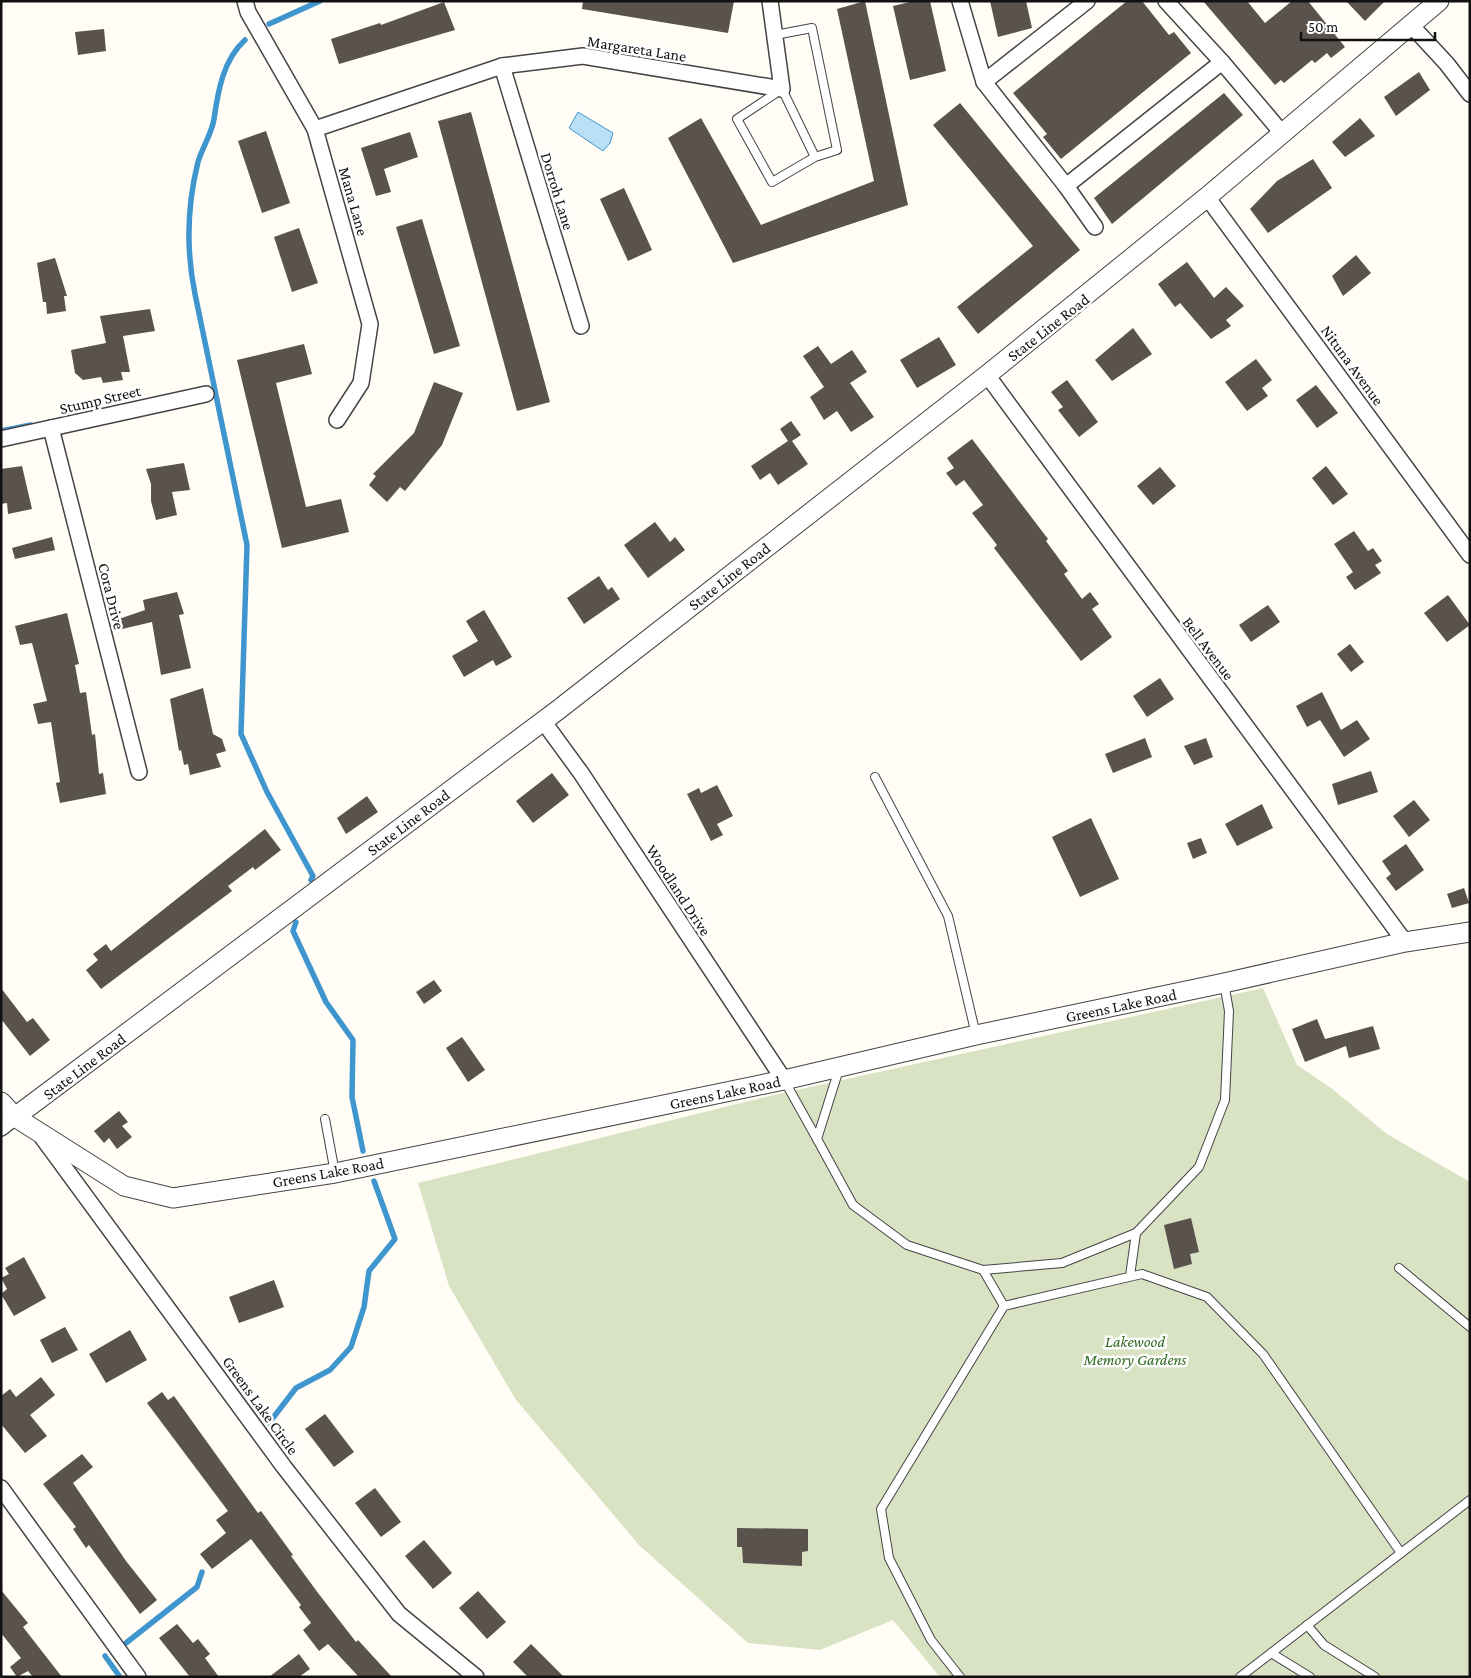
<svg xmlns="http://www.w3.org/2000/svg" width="1471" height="1678" viewBox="0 0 1471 1678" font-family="'Crimson Pro',serif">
<rect width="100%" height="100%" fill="#fffdf5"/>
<path fill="#d9e3c4" d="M1263,988l34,77 34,23 56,46 83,48v495h-530l-47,-57 -73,30 -72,-7 -109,-98 -123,-145 -67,-114 -31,-103 351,-87z"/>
<path fill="#b9e0f7" stroke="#3f96cf" d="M578,112l35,21 -3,10 -7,8 -34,-23z"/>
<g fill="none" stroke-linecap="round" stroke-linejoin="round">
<g stroke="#3f96cf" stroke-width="5.5">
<path d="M269,24l51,-23"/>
<path d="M245,40c-22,20 -27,51 -31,79 -2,14 -12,29 -16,43 -11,44 -12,88 -3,132l52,251 -6,189 26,58 46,84 -2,4"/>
<path d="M1,431l30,-6"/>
<path d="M296,922l-3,9 33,71 27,38 -1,57 11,54"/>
<path d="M269,1423l27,-35 34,-18 21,-23 13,-40 5,-36 26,-32 -21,-58"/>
<path d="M126,1643l71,-56 5,-15"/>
<path d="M105,1656l15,21"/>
</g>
</g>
<g fill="#5a524d">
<path d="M583,1h151l-6,32 -146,-24z"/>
<path d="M865,1l43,204 -175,58 -65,-125 33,-20 60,107 113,-44 -37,-172z"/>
<path d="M914,1h16l16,70 -36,9 -17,-74z"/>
<path d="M990,1h36l6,27 -34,9z"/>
<path d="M1127,1h15l27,34 5,-3 17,21 -130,106 -18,-22 4,-3 -34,-41z"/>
<path d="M1203,1h44l18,22 27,-22h16l37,46 -14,11 -4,-5 -12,10 -3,-3 -28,23 -3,-3 -6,5z"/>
<path d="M1346,1h39l-20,20z"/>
<path d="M444,2l11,28 -116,34 -8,-25 49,-16 1,2z"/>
<path d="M104,29l2,22 -28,4 -3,-23z"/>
<path d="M1419,72l11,18 -34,26 -12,-19z"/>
<path d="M1224,93l19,22 -131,109 -18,-26z"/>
<path d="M960,103l120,147 -102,84 -21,-27 76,-61 -100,-121z"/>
<path d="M471,112l79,290 -33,9 -79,-290z"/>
<path d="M1360,118l15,18 -30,21 -13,-15z"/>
<path d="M266,131l24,72 -28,10 -24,-72z"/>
<path d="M410,132l8,25 -34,12 7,23 -15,4 -15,-48z"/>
<path d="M1313,159l19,29 -64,45 -18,-24 27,-28z"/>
<path d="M624,188l28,62 -24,11 -28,-62z"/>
<path d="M422,219l38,127 -26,8 -38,-127z"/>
<path d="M299,228l19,55 -26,9 -18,-55z"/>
<path d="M1356,255l15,18 -28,23 -11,-20z"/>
<path d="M55,258l12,38h-3l2,15 -19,3 -1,-12h-3l-6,-39z"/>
<path d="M1187,262l27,36 12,-11 18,19 -18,14 5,6 -20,13 -31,-36 -5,4 -17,-23z"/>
<path d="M150,309l5,22 -32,5 7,36h-9l2,8 -20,3 -2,-6 -18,3 -8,-7 -4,-23 35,-7 -6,-27z"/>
<path d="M1133,328l19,26 -40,27 -17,-21z"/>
<path d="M939,337l17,28 -39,23 -17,-28z"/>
<path d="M304,344l8,30 -36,9 30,124 35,-8 8,33 -67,16 -45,-188z"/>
<path d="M818,346l13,18 21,-14 15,22 -17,11 24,34 -23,15 -14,-21 -13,9 -14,-23 14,-10 -21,-31z"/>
<path d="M1256,359l16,21 -10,8 6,8 -21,15 -22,-29z"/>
<path d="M1067,380l31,42 -19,15 -21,-27 5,-3 -12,-15z"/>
<path d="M434,382l29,11 -21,52 -37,46 -5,-4 -13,15 -18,-17 7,-9 -3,-2 41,-41z"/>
<path d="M1316,385l22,28 -21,15 -21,-28z"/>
<path d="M791,421l10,14 -9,6 16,23 -30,21 -8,-12 -10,7 -9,-14 37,-25 -8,-12z"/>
<path d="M972,439l76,100 -2,2 22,30 -4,3 18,25 8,-7 9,12 -7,5 20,28 -31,24 -87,-113 3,-3 -25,-32 11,-8 -19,-25 -8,6 -10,-13 8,-5 -7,-10z"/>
<path d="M184,463l6,27 -18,2 5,23 -21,5 -5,-19v-17l-5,-15z"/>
<path d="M22,466l10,43 -24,5 -1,-11 -6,1v-35z"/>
<path d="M1326,466l22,28 -15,11 -21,-27z"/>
<path d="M1160,467l16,19 -23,19 -16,-19z"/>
<path d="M655,522l15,20 5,-5 10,13 -37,28 -24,-33z"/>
<path d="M1354,531l14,20 5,-3 9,13 -7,4 6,8 -26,17 -9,-13 7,-5 -19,-28z"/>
<path d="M52,537l3,13 -40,9 -3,-11z"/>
<path d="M599,576l9,14 4,-3 8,12 -36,25 -17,-26z"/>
<path d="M177,592l7,22 -5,1 12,53 -30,7 -9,-53 -34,8 -2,-10 29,-10 -2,-10z"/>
<path d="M1448,595l22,30 -23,17 -23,-29z"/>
<path d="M1268,605l12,17 -29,20 -12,-17z"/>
<path d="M484,610l28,47 -16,9 -3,-6 -29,17 -12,-21 26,-15 -12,-20z"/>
<path d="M67,613l12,51 -4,1 5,28 6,-1 6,43 3,-1 4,40 4,-1 3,21 -46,9 -4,-20 4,-1 -9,-60 -13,2 -5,-20 14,-3 -15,-58 -12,2 -5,-19z"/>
<path d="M1350,644l14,18 -13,10 -14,-18z"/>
<path d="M1160,678l14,21 -27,18 -14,-21z"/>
<path d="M203,688l10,46 9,5 4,12 -10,3 5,13 -31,8 -2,-11 -4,1 -3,-15 -2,1 -9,-52z"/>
<path d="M1322,692l19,38 16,-10 13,19 -26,18 -24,-37 -13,7 -11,-21z"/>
<path d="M1145,738l7,19 -39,16 -8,-19z"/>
<path d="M1206,738l7,19 -19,8 -10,-19z"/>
<path d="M1371,771l7,21 -40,13 -6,-21z"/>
<path d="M552,773l17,22 -36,28 -17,-22z"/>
<path d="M717,785l16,31 -16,8 6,11 -12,6 -24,-47 12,-6 2,5z"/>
<path d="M367,796l11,16 -32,22 -9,-16z"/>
<path d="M1414,800l16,20 -21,17 -16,-21z"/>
<path d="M1262,804l11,24 -36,18 -12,-22z"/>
<path d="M1091,818l28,61 -39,18 -28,-60z"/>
<path d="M265,829l16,21 -26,20 -2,-3 -25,19 4,5 -131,98 -15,-19 12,-10 -5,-6 13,-10 5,7z"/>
<path d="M1201,838l6,15 -14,6 -6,-16z"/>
<path d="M1406,844l18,26 -28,21 -10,-13 5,-4 -9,-13z"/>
<path d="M1464,888l5,15 -17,5 -5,-14z"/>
<path d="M434,980l8,11 -18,13 -8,-12z"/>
<path d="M1,988l26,34 6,-4 17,22 -20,16 -29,-37z"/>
<path d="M1317,1019l8,20 48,-13 7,23 -31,9 -3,-12 -41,16 -13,-33z"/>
<path d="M462,1037l23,33 -17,12 -22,-34z"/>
<path d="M119,1111l9,11 -6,4 10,11 -15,12 -8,-11 -5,5 -10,-12z"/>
<path d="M1191,1218l8,34 -9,2 2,10 -18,5 -10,-44z"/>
<path d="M24,1257l22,41 -32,18 -13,-22 6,-5 -6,-11 8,-4 -4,-6z"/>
<path d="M274,1280l10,27 -45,16 -10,-26z"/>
<path d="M65,1327l13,23 -26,13 -12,-23z"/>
<path d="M130,1330l17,30 -41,23 -17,-29z"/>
<path d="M41,1377l14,18 -25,20 17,21 -22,17 -24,-29v-28l9,-7 6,8z"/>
<path d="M162,1392l6,8 6,-4 84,117 3,-2 32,44 -2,1 27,37 38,49 2,-2 34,37h-33l-31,-33 -9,7 -16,-21 8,-7 -12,-16 2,-2 -50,-66 -39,30 -12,-15 26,-21 -10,-13 12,-9 -81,-108z"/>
<path d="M325,1414l29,38 -20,15 -29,-38z"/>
<path d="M82,1454l11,13 -20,16 53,78 31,39 -17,14 -51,-69 -3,3 -13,-19 3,-2 -33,-43z"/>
<path d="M375,1488l26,34 -20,15 -26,-34z"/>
<path d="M737,1528l71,1v22l-6,1v14l-59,-3 -1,-16h-5z"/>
<path d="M424,1540l28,33 -19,16 -28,-33z"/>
<path d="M1,1590l27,33 -5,4 39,50h-29l-5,-6 -11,6 -7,-10 11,-9 -20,-25z"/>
<path d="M478,1591l28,31 -19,17 -28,-31z"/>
<path d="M177,1624l16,19 5,-4 12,15 -5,4 14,19h-29l-31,-39z"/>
<path d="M531,1644l33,33h-36l-15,-15z"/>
<path d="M299,1654l11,15 -11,8h-30z"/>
</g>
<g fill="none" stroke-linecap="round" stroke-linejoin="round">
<defs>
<g id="service">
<path d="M775,35l37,-7 25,122 -22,7 -43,25 -35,-63 45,-30 33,68"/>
<path d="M875,777l73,139 28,119"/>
<path d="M839,1069l-22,70 36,66 54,40 76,25 21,36"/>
<path d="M784,1080l33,59"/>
<path d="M325,1119l10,54"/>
<path d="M1399,1268l71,59"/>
<path d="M983,1270l79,-7 74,-30"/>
<path d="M1130,1276l6,-43 63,-66 26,-67 4,-89 -5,-28"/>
<path d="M1307,1625l17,20 51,32"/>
<path d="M1271,1653l39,24"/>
<path d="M960,1677l-29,-37 -42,-82 -8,-49 123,-203 138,-32 65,23 56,57 138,199"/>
<path d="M1240,1677l230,-177"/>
</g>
<g id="minor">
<path d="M245,1l3,11 67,117 55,195 -9,59 -24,37"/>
<path d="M960,1l24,81 82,104 29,41"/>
<path d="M1410,24l37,40 23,30"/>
<path d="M1222,62l60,71"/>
<path d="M502,66l79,260"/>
<path d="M984,82l103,-81"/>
<path d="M315,129l187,-63 81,-10 199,33 -12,-88"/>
<path d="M1066,186l156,-124 -56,-61"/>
<path d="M1207,197l263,358"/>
<path d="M987,375l418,567"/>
<path d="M51,428l88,344"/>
<path d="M1,439l205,-45"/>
<path d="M543,721l38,52 203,307"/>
<path d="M1,1128l14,-11"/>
<path d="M42,1137l242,330 115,147 77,63"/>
<path d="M1,1488l137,189"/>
</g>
<g id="tertiary">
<path d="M1,1102l14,15 109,69 49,12 162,-25 449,-93 192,-45 248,-52 181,-41 65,-10"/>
<path d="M15,1117l543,-407 429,-335 220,-178 232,-196"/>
</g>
</defs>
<use href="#service" stroke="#444" stroke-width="10"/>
<use href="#minor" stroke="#444" stroke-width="18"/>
<use href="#tertiary" stroke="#444" stroke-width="21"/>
<use href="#service" stroke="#fff" stroke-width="8"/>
<use href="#minor" stroke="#fff" stroke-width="15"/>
<use href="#tertiary" stroke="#fff" stroke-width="19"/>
</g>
<g text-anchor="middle" stroke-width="5" stroke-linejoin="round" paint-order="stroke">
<g font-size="16" fill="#111" stroke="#fff">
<text transform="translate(637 48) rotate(9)" y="6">Margareta Lane</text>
<text transform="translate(558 191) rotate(73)" y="6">Dorroh Lane</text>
<text transform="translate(354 201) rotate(74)" y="6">Mana Lane</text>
<text transform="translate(1048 327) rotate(-38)" y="6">State Line Road</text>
<text transform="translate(1353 365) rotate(54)" y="6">Nituna Avenue</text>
<text transform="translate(100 399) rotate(-13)" y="6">Stump Street</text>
<text transform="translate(729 576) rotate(-38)" y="6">State Line Road</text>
<text transform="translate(112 596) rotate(76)" y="6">Cora Drive</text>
<text transform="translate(1209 648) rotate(53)" y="6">Bell Avenue</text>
<text transform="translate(408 822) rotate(-37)" y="6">State Line Road</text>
<text transform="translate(679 890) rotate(57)" y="6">Woodland Drive</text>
<text transform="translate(1121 1005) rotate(-12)" y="6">Greens Lake Road</text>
<text transform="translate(84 1066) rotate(-37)" y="6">State Line Road</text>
<text transform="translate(725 1092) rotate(-12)" y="6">Greens Lake Road</text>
<text transform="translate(328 1172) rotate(-10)" y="6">Greens Lake Road</text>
<text transform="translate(261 1405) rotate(54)" y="6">Greens Lake Circle</text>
</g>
<g font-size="16" font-style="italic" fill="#2f6b1f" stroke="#fff">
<text x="1135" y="1347">Lakewood<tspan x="1135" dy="18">Memory Gardens</tspan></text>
</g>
</g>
<rect width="1471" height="1678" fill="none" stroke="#111111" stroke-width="5"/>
<path d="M1301 32v8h134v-8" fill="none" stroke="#111111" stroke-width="2.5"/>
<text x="1308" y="32" font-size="15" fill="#111111" stroke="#ffffff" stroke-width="4" paint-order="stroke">50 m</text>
</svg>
